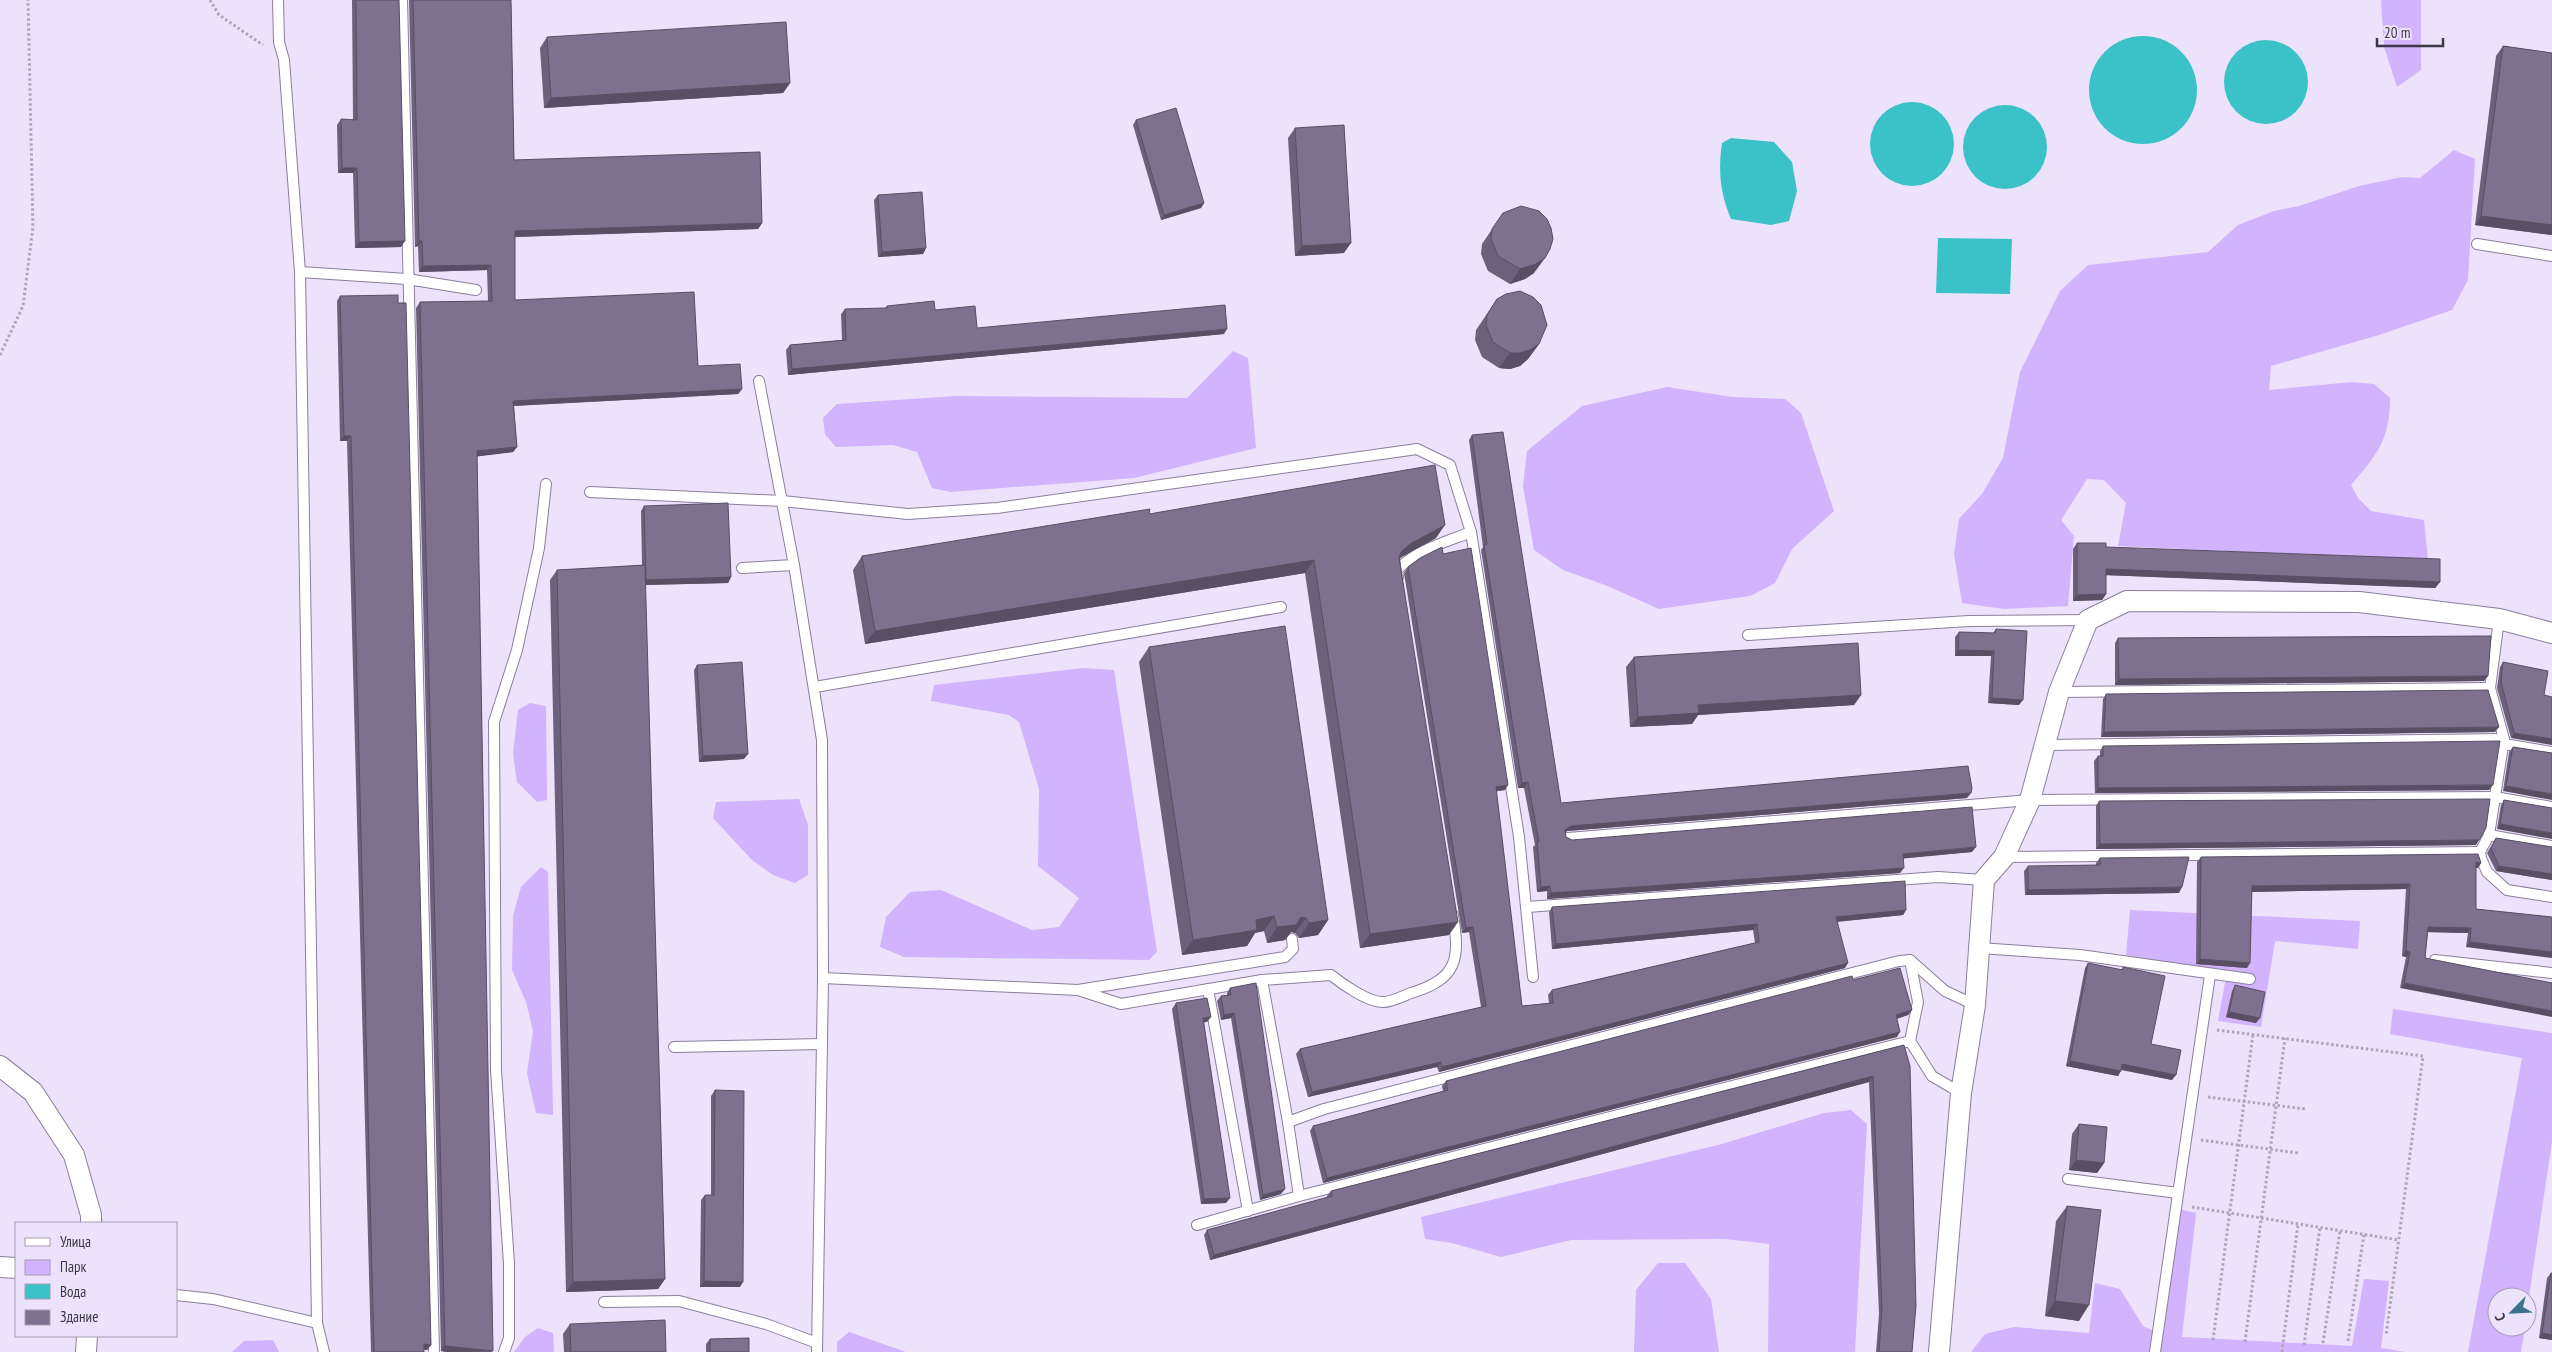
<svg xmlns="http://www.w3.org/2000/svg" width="2552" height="1352" viewBox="0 0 2552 1352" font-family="'PT Sans Narrow',sans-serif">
<rect width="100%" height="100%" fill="#ece2fc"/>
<g fill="#d2b3fd">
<path d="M2381,0h40v70l-24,17 -13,-40z"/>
<path d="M2454,150l21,9 -7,121 -16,30 -73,25 -108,31 -2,24 83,-8 22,2 16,14c0,41 -13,57 -39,87l7,13 13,13 53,9 4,40 -310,-14 8,-43 -22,-23 -17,-1 -26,41 13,16 -6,70 -64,3 -42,-6 -8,-49 5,-35 23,-25 21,-36 17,-86 40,-81 28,-26 120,-13 30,-27 36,-14 25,-5 60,-20 43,-9 18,1z"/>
<path d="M1233,351l15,7 8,90 -122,30 -184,14 -18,-4 -15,-36 -24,-7 -57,2 -11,-13 -2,-16 14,-14 119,-8 231,2z"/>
<path d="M1667,387l65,10 53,2 16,14 33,98 -42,38 -17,34 -25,13 -91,13 -54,-24 -42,-15 -29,-20 -11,-64 4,-35 55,-45z"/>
<path d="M1083,668l31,2 43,282 -8,8 -245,-3 -24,-10 6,-30 24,-25 31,-2 91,40 27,-3 20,-29 -41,-32 1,-77 -20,-67 -10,-7 -78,-14 3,-16z"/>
<path d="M530,703l16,3 1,94 -10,2 -20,-20 -4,-28 5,-44z"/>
<path d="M799,799l9,26v50l-13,8 -22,-8 -21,-15 -39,-42 3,-16z"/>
<path d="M541,867l7,5 5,243 -17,-2 -9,-40 6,-42 -7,-29 -14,-32 1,-54 8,-29z"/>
<path d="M2130,910l230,11 -2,28 -83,-8 -14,86 -43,-6 9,-49 -101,-17z"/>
<path d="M2393,1009l159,24v108l-25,170v-14h-30v30h28l-4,25h-53l54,-294 -132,-24z"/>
<path d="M1851,1110l16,14 -12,228h-87l1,-108 -44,-5 -154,1 -70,17 -49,-14 -27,-4 -4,-22 301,-73 102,-31z"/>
<path d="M2178,1209l18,4 -14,124 170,9 12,-67 25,2 -8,67 24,4h-434l14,-18 29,-7 75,6 6,-50 25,6 23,37 19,9z"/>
<path d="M1658,1263h27l26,36 8,53h-85l2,-62z"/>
<path d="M538,1328l15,5 1,19h-40l11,-15z"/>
<path d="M849,1332l57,20h-69v-10z"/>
<path d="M273,1340l6,12h-47l12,-11z"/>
</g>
<g fill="#3bc2c9">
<circle cx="2143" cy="90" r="54"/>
<circle cx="2266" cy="82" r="42"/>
<circle cx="1912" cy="144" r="42"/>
<circle cx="2005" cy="147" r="42"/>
<path d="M1731,138l43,4 18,20 5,29 -8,30 -18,4 -40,-6c-11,-26 -13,-48 -9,-76z"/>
<path d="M1938,238l74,1 -2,55 -74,-1z"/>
</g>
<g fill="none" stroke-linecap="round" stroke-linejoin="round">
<defs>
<g id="service">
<path d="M278,0l1,42 5,18 16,212 17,1051"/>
<path d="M402,0l32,1352"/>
<path d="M2477,244l75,12"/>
<path d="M300,272l107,7 69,11"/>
<path d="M759,381l35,184 28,175 1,238 -6,374"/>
<path d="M590,492l192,9 126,13 89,-6 420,-59 33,16 21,67 48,305 14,140"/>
<path d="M742,568l52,-3"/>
<path d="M1398,577l-1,-7c19,-20 49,-28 74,-38"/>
<path d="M2499,619l-9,69 14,51 -15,96 -9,17 1,6 6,14 20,18 45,7"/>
<path d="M1748,635l221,-14 119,-1"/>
<path d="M815,687l466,-80"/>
<path d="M2059,692l431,-4"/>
<path d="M2504,744l48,8"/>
<path d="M2045,745l459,-6"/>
<path d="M2489,835l63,11"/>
<path d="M1568,838l462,-38 465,-3 57,10"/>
<path d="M2004,857l476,-5"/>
<path d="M1527,907l411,-30 46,3"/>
<path d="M1979,948l101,7 170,24"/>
<path d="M1910,960l8,42 -8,39 22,35 29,17"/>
<path d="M2435,960l117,13"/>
<path d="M823,978l255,12 207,-33 8,-8 -1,-10"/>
<path d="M1262,980l26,142 11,74"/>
<path d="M1208,989l40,222"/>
<path d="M1078,990l43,14 141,-24 69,-5c11,9 37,27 51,27 8,1 21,-6 29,-9 47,-14 49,-34 42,-78"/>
<path d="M674,1047l148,-3"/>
<path d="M1288,1122l36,-13 575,-148 11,-1 35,31 30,14"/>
<path d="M2068,1179l110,14"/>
<path d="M1197,1225l102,-29 611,-155"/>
<path d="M176,1295l37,4 104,24 7,29"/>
<path d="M604,1302l75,-1 87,23 51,19"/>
<path d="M504,1352l5,-14v-74l-13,-194 -2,-348 23,-72 22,-102 7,-64"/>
<path d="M2155,1352l55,-377"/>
</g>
<g id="minor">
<path d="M0,1066l33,26 41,63 17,60v8"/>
<path d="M0,1267l16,1"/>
<path d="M86,1352l1,-16"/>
<path d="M1939,1352l22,-259 14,-88 9,-125 20,-23 26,-57 29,-108 29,-72 39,-19 232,1 140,17 53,14"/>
</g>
</defs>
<use href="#service" stroke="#8b7f9c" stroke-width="12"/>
<use href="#minor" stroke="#8b7f9c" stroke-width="22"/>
<g stroke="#aea5bb" stroke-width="3" stroke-dasharray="2.5 2.5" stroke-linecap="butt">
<path d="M210,0l9,15 44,30"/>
<path d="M0,355l23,-49 10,-79 -5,-227"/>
<path d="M2217,1030l206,26 -37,280"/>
<path d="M2208,1097l98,12"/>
<path d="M2201,1140l97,13"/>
<path d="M2192,1207l207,33"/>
<path d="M2213,1340l40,-306"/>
<path d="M2348,1341l16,-107"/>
<path d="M2245,1342l40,-304"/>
<path d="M2323,1343l17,-112"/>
<path d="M2304,1345l16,-118"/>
<path d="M2282,1352l16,-128"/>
</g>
<use href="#service" stroke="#fff" stroke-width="10"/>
<use href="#minor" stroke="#fff" stroke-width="20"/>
</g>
<g fill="#6c617b">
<path d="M352,0h47l2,247 -46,1 -2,-75h-15l-1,-48 4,-6 12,1z"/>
<path d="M409,0h102l3,160 248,63 -4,6 -243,8v63l183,66 44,23 -4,5 -224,12 3,41 -4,5 -36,4 15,896h-45l-6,-1 -25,-1043 4,-6 68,-1 -1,-31 -68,2 -1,-26 -3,1z"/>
<path d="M547,37l243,46 -7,10 -239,15 -4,-60z"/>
<path d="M2503,46l49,7v182l-77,-10 21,-169z"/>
<path d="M1136,120l68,83 -3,5 -40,12 -28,-95z"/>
<path d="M1295,128l49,125 -49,3 -7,-118z"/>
<path d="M878,195l48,53 -3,6 -45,3 -4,-57z"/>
<path d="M1503,213l31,60 -9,6 -15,5 -22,-13 -7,-17 1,-10z"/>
<path d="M340,296l91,1049 -4,5 -3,-1v3h-53l-24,-911h-7l-3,-140z"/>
<path d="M1497,299l42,45 -11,15 -8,7 -10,3 -11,-1 -17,-11 -7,-17 1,-10z"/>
<path d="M887,306l48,4 42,18 247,6 -436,41 -2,-25 4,-5 52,-5 -1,-26 4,-5 40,-1z"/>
<path d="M1472,435l89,368 406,-5 -400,33 -1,2v4l6,3 400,12 -69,6 -3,15 -353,26v-8l-10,1 -4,-45 2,-2 -11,-57h-6l-37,-238 2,-3 -14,-107z"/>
<path d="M644,506l87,71 -3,6 -83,2 20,694 -7,10 -92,3 -16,-712 7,-10 85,-4 -1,-55z"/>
<path d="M1149,514l287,24 -36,20 49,377 -89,13 -55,-375 -440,71 -12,-74 9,-14z"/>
<path d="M2077,543l29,4 334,35 -5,6 -329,-13v19l-4,6 -29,1v-52z"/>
<path d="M1443,554l62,236 -9,1 26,215 27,-3 -1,-8 4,-5 203,-47 -2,-13 -201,19 -3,-37 3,-5 354,3 -3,5 -66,7 8,46 -406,104 -2,-5 -129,30 -12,-43 4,-5 181,-42 -12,-75 -7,1 -58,-360 4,-6z"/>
<path d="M1996,629l23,76 -31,-2 3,-47h-36v-19l4,-5 34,1z"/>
<path d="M2118,638l366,43 -369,4v-42z"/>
<path d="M1149,647l179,273 -10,15 -19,3 -4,-5 -4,-1 -6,8 -18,3 -3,-12 -9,2 -8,13 -65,9 -43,-293z"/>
<path d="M1634,657l227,38 -7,10 -156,10 -6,9 -62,3 -4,-60z"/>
<path d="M2503,662l41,33 -33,43 -14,-50 3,-21z"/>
<path d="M697,665l47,94 -45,3 -5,-92z"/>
<path d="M2106,694l389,38 -394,5 2,-38z"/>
<path d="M2103,746l386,44 -394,3 -1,-32 4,-5h2v-5z"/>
<path d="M2513,747l39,6 -49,38 6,-39z"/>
<path d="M2504,800l48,8 -55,21 4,-24z"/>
<path d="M2099,801l377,44 -380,4v-43z"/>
<path d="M2496,838l56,9v33l-56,-9 -9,-18z"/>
<path d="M2201,857l280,6 -3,5 -2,-1v42l76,8 -86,30 2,-14 -40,-1 -3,26 -25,30 6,-31 -4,-1 4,-67 -154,3 -5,76 -51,-4 1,-102z"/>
<path d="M2100,858l79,35 -154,2 -1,-24 4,-5 68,-1v-2z"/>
<path d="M2088,963l34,7 1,-3 28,77 21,36 -51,-10 -3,6 -52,-10 19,-98z"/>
<path d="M1853,980l59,30 -4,5 -11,4v18l-574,146 -13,-52 3,-5 130,-35 -1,-5 4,-5z"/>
<path d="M2235,985l21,38 -30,-6 6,-26z"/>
<path d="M1230,988l51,206 -21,6 -29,-182 -10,2 -4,-19 4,-5 6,-1v-2z"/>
<path d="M1176,1003l31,19h-3l22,181 -25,1 -29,-195z"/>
<path d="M1904,1045l8,307h-36l3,-38 -10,-232 -659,178 -6,-25 3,-5 120,-32v-2l4,-5z"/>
<path d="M715,1090l25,197h-40l1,-87 4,-5h6v-99z"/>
<path d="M2079,1124l25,39 -7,10 -28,-3 3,-36z"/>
<path d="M2067,1206l12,115 -34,-5 11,-95z"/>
<path d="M2551,1273h1v67l-13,-2 8,-60z"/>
<path d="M570,1324l96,28h-102l-1,-18z"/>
<path d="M710,1339l39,13h-43v-8z"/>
</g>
<g fill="#584f64">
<path d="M790,83l-7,10 -239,15 7,-10z"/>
<path d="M342,168h15l-4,5h-15z"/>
<path d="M1204,203l-3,5 -40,12 3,-5z"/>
<path d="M2481,216l71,9v10l-77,-10z"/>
<path d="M762,223l-4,6 -247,8 4,-6z"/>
<path d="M405,241l-4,6 -46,1 4,-6z"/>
<path d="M419,241h3l-4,5 -3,1z"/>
<path d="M1351,243l-7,10 -49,3 7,-10z"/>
<path d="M926,248l-3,6 -45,3 4,-5z"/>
<path d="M1545,258l-11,15 -9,6 -15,5 10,-15z"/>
<path d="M491,265l-4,5 -68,2 4,-6z"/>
<path d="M1227,329l-3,5 -436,41 4,-6z"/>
<path d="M1539,344l-11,15 -8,7 -10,3 -11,-1 11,-15z"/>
<path d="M742,389l-4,5 -229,12 4,-5z"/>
<path d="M344,436h7l-4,5h-7z"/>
<path d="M517,447l-4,5 -40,5 4,-6z"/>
<path d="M1445,525l-9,13 -35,19 -9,8 9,-13 9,-8z"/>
<path d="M1314,560l-9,13 -440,71 10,-13z"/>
<path d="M2106,569l334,13 -5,6 -333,-13z"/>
<path d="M731,577l-3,6 -85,2 3,-5z"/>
<path d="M2106,594l-4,6 -29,1 4,-6z"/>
<path d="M1958,650l36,1 -3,5h-36z"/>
<path d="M2488,676l-4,5 -369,4 4,-6z"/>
<path d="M1861,695l-7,10 -156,10 -6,9 -62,3 8,-10 60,-12z"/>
<path d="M1992,698l31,2 -4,5 -31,-2z"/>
<path d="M2499,727l-4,5 -394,5 3,-5z"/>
<path d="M2514,733l38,6v6l-41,-7z"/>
<path d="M748,754l-4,5 -45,3 4,-6z"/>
<path d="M1528,782l-4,6h-6l4,-5z"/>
<path d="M1508,785l-3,5 -13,2 4,-5z"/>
<path d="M2493,785l-4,5 -394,3 3,-5z"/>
<path d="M2506,786l46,8v6l-49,-9z"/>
<path d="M1971,793l-4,5 -400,33 -5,5 3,-6 6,-4z"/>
<path d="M2500,824l52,9v6l-55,-10z"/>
<path d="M2479,840l-3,5 -380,4 4,-5z"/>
<path d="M1976,847l-4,5 -73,7 4,-5z"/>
<path d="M2476,862l5,1 -3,5 -6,-1z"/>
<path d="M2499,866l53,8v6l-56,-9z"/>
<path d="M1904,868l-4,5 -353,26 4,-6z"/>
<path d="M2410,884l-4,5 -158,3 4,-6z"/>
<path d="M1550,886l-3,5 -10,1 4,-5z"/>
<path d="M2182,887l-3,6 -154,2 3,-5z"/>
<path d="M1906,910l-3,5 -71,7 4,-5z"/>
<path d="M1274,916l-10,15 -9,2 -8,13 -65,9 11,-15 63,-20z"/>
<path d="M1301,917l5,1 -11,15 -4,-1 -6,8 -18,3 10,-16z"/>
<path d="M1328,920l-10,15 -19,3 10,-15z"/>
<path d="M1458,922l-9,13 -89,13 10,-14z"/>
<path d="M1757,924l-4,6 -201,19 4,-5z"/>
<path d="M1473,927l-4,5 -7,1 4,-5z"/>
<path d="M2428,927l43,1 -3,5 -44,-1z"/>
<path d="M2470,942l82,10v6l-86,-11z"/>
<path d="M2406,951l4,1 -4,5 -4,-1z"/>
<path d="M2200,959l50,4 -3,5 -51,-4z"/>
<path d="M1848,963l-3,5 -406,104 3,-5z"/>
<path d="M2404,983l148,28v6l-152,-29z"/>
<path d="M1912,1010l-4,5 -16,5 4,-5z"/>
<path d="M2229,1012l31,6 -4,5 -30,-6z"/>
<path d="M1234,1013l-3,5 -10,2 3,-5z"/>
<path d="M1211,1017l-4,5 -7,1 3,-5z"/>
<path d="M1900,1032l-3,5 -574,146 4,-5z"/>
<path d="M2070,1061l51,10 -3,5 -52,-10z"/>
<path d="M1441,1062l-4,5 -129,30 4,-5z"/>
<path d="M2122,1064l54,11 -4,5 -53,-11z"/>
<path d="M1873,1076l-4,6 -659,178 4,-5z"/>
<path d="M2076,1160l28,3 -7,10 -28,-3z"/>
<path d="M1285,1189l-4,5 -21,6 3,-5z"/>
<path d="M1230,1198l-4,5 -25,1 3,-5z"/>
<path d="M665,1279l-7,10 -92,3 7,-10z"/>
<path d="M704,1281l39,1 -3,5h-40z"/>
<path d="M2055,1301l34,4 -10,16 -34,-5z"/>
<path d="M2542,1333l10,2v5l-13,-2z"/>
<path d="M424,1344l7,1 -4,5 -7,-1z"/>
<path d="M445,1346l48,5 -46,1 -6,-1z"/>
</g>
<g fill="#7d718f" stroke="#584f64">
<path d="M356,0h43l6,241 -46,1 -2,-74h-15l-1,-49 16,1z"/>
<path d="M413,0h98l3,160 246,-8 2,71 -247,8v69l179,-8 4,74 42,-2 2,25 -229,12 4,46 -40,4 16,900 -48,-5 -25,-1044 72,-1 -1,-36 -68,1 -1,-25h-3z"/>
<path d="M786,22l4,61 -239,15 -4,-61z"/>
<path d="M2503,46l49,7v172l-71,-9z"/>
<path d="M1176,108l28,95 -40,12 -28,-95z"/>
<path d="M1344,125l7,118 -49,3 -7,-118z"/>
<path d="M922,192l4,56 -44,4 -4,-57z"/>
<path d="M1521,206l18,5 8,8 4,9 2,11 -3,10 -5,9 -9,6 -16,5 -22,-13 -7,-17 1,-10 11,-16z"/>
<path d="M1520,291l13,6 8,8 6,20 -8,19 -9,6 -10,3h-10l-17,-11 -7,-17 1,-10 10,-16 9,-5z"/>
<path d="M398,295v8h8l25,1042 -7,-1v8h-50l-23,-916h-7l-4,-140z"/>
<path d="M934,301l1,9 40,-4 2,22 248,-23 2,24 -435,40 -2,-24 56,-5 -1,-31 42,-1v-2z"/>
<path d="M1503,432l58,371 407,-37 4,22 -1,5 -400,33 -6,4 1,7 6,3 400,-33 4,40 -73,7 1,14 -353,25 -1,-7 -9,1 -4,-45h2l-11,-60 -6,1 -38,-238 3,-1 -15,-109z"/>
<path d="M1435,465l10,60 -35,19 -9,8 -2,6 59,364 -88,12 -56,-374 -439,71 -13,-75 288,-47 -1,5z"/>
<path d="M728,503l3,74 -85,3 -2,-74z"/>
<path d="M2077,543h29v4l334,12v23l-334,-13v25l-29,1z"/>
<path d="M1442,547l1,7 28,-6 37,237 -12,2 26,219 31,-3 -1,-13 207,-48 -2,-18 -201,20 -4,-37 353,-26 1,29 -70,7 12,46 -406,104 -1,-5 -129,30 -12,-43 186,-43 -13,-79 -7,1 -58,-361 12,-9z"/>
<path d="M645,565l20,714 -92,3 -16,-712z"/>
<path d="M1285,626l43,294 -19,3 -3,-5 -5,-1 -5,8 -19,2 -3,-11 -18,4 1,10 -64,10 -44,-293z"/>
<path d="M1996,629l31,2 -4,69 -31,-2 2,-47 -36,-1 1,-18 36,1z"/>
<path d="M2491,636l-3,40 -369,3 -1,-41z"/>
<path d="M1858,643l3,52 -163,10 1,8 -61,4 -4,-60z"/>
<path d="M742,662l6,92 -45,2 -6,-91z"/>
<path d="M2503,662l45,9 -4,24 8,2v42l-38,-6 -13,-51z"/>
<path d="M2488,690l11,37 -395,5 2,-38z"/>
<path d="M2500,741l-7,44 -395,3v-32h5v-10z"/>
<path d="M2513,747l39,6v41l-46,-8z"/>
<path d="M2490,799l-4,29 -7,12 -379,4 -1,-43z"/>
<path d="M2504,800l48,8v25l-52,-9z"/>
<path d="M2496,838l56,9v27l-53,-8 -8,-18z"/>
<path d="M2478,854l3,9 -5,-1v47l76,8v35l-82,-10 1,-14 -43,-1 -3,31 127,25v28l-148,-28 6,-31 -4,-1 4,-67 -158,2 -2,77 -50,-4 1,-102z"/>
<path d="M2189,857l-7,30 -154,3v-24l72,-1v-7z"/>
<path d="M2088,963l35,7v-3l42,9 -14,68 30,6 -5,25 -54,-11 -1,7 -51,-10z"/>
<path d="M1900,968l12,42 -16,5 4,17 -573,146 -14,-52 135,-36 -2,-9 406,-105 1,4z"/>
<path d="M1256,983l29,206 -22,6 -29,-182 -10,2 -3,-19 10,-1 -1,-7z"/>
<path d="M2235,985l30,7 -5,26 -31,-6z"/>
<path d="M1207,998l4,19 -8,1 27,180 -26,1 -28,-196z"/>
<path d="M1904,1045l6,21 6,240 -4,46h-33l3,-43 -9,-233 -659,179 -7,-25 125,-34 -1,-5z"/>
<path d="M715,1090l29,1 -1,191 -39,-1 1,-86h9z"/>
<path d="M2079,1124l28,3 -3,36 -28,-3z"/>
<path d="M2067,1206l34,4 -12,95 -34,-4z"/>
<path d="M2551,1273h1v62l-10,-2z"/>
<path d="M665,1320l1,32h-95l-1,-28z"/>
<path d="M749,1338v14h-39v-13z"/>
</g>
<rect x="15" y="1222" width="162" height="115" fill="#ece2fc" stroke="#a69eb2"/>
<rect x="25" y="1238" width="25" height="8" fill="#ffffff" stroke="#a69eb2"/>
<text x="60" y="1247" font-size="15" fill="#3c3744">Улица</text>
<rect x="25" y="1260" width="25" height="15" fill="#d2b3fd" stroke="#a69eb2"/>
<text x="60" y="1272" font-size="15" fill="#3c3744">Парк</text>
<rect x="25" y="1284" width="25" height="15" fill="#3bc2c9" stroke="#a69eb2"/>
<text x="60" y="1297" font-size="15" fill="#3c3744">Вода</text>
<rect x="25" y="1310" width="25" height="15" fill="#7d718f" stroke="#a69eb2"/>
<text x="60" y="1322" font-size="15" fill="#3c3744">Здание</text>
<g transform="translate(2512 1312) rotate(246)"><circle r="24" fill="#ece2fc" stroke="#a69eb2"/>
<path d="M0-4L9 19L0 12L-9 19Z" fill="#3b728d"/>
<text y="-8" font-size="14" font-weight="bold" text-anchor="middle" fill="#3c3744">С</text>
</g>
<path d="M2377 38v8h66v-8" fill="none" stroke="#3c3744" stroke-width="2.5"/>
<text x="2384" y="38" font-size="15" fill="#3c3744" stroke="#ece2fc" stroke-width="4" paint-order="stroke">20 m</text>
</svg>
